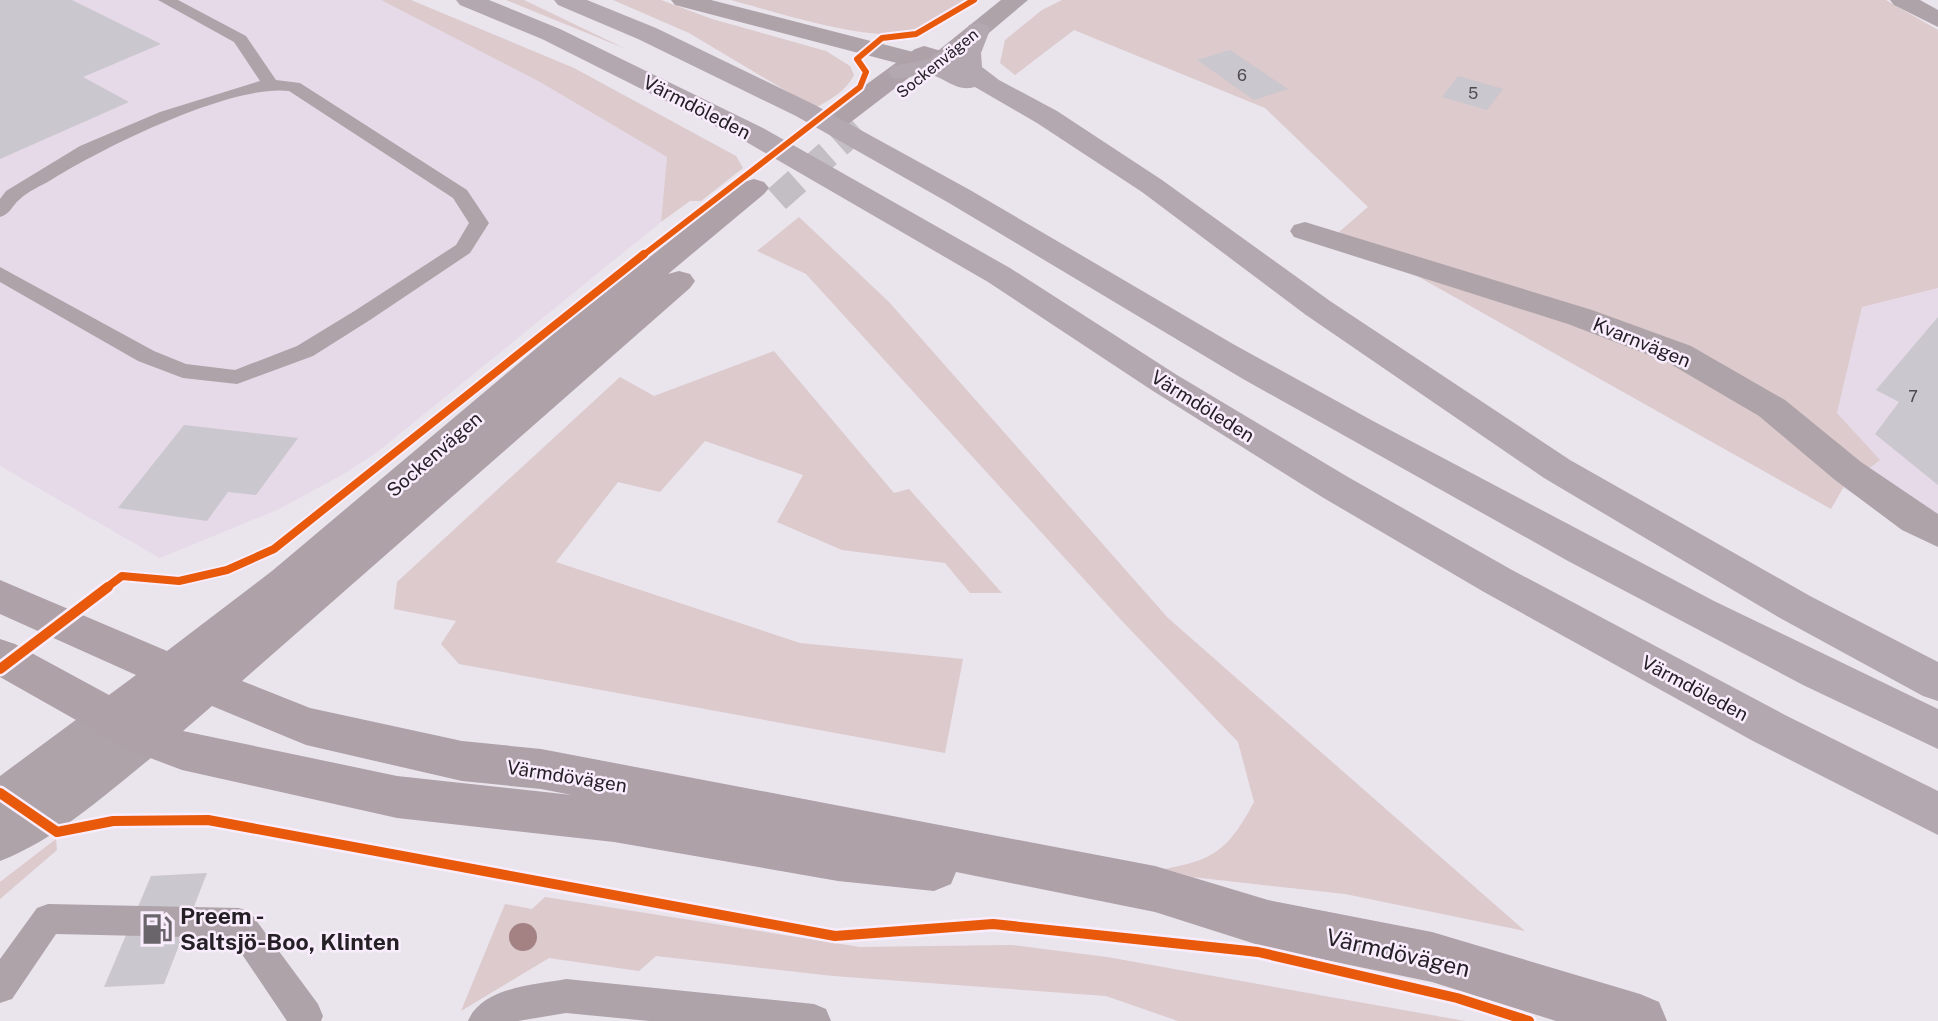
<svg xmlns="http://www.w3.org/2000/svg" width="1938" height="1021" viewBox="0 0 1938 1021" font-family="'Public Sans',sans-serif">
<rect width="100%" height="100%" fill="#eae4ec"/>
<g fill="#e6dae9">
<path d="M0,0h381l159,82 127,75 -6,65 -285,231 -34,22 -65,35 -117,48 -160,-92z"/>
<path d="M1938,288v256l-95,-56 36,-28 -42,-47 25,-106z"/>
</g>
<g fill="#dccacc">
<path d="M381,0h30l163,68 162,88 7,12 -42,33h-11l-29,21 6,-65 -127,-75z"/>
<path d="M506,0h18l102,49 -115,-47z"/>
<path d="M613,0h48l51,19 114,32 24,15 4,9c-7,15 -24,25 -39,33l-126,-75z"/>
<path d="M731,0h235c-17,10 -34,24 -51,31 -38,14 -143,-20 -184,-31z"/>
<path d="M1062,0h824l52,30v258l-76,19 -25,106 43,47 -37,28 -12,21 -492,-277 29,-25 -103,-99 -191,-78 -59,45 -15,-12 5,-23 37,-30z"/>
<path d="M799,217l90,85 279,316 357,313 -180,-37 -153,-17 -28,-8c51,-9 65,-20 90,-67l-16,-60 -116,-121 -316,-347 -49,-23z"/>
<path d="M774,351l120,142 15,-4 93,104h-32l-25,-30 -103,-13 -65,-28 26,-47 -98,-34 -45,51 -42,-10 -62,80 244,81 163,16 -18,94 -486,-89 -18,-20 15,-23 -62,-12 3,-27 223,-205 34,19z"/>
<path d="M56,839l1,11 -57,49v-17z"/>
<path d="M545,897l315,50 152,-2 95,12 358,64h-287l-72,-25 -273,-20 -177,-20 -17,15 -90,-13 -88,53 44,-107 27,5z"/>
</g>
<g fill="#cac7ce">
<path d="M0,0h72l89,44 -78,33 46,25 -129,57z"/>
<path d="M1230,50l58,39 -34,11 -57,-40z"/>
<path d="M1458,76l45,13 -16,21 -45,-13z"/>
<path d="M1938,317v168l-63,-51 24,-32 -23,-12z"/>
<path d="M184,425l114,13 -42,57 -28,-3 -21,29 -89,-13z"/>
<path d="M207,873l-43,111 -60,3 47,-111z"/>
</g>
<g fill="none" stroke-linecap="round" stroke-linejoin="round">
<path stroke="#c3bdc4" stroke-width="27" stroke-dasharray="27 14" stroke-linecap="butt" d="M777,199l81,-72"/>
<g fill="#aea3a8" fill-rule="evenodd">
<path d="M158,0h20l68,36 30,44 24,3 167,107 22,33 -19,30 -100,67 -57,36 -76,28 -54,-6 -45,-17 -138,-79v-15l154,84 32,13 49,6 62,-24 59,-36 100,-65 13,-22 -16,-25 -164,-107c-58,-7 -187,57 -238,89 -10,6 -23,11 -32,20 -7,6 -9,14 -19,17v-18l6,-8 74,-45 80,-34 100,-31 -26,-39z"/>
<path d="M48,904l191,4 11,4 68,92 5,12 -2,5h-34l-56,-83 -175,-4 -44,65 -12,4v-44l37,-51z"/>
<path d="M566,979l248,25 12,5 5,12h-182l-83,-8 -48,8h-50c14,-34 66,-36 98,-42z"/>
</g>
<g fill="#aea3a8" fill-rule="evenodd">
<path d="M671,0h40l214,55 4,5 -4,5 -9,3 -241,-63z"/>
<path d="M1890,0h30l18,10v17l-44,-22z"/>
<path d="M1305,222l287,88 99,36 94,54 76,62 77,52v33l-36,-17 -67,-50 -76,-64 -92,-54 -99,-38 -274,-87 -4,-6 4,-6z"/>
<path d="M112,699l16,6 6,13 -1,3 12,-4 16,5 6,14 -6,14c-50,39 -101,88 -161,111v-85l96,-71z"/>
</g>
<path fill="#aea3a8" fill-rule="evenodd" d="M1001,0h27l-76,64 -9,3 -9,-3 -4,-5 4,-5z"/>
<g fill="#aea1a8" fill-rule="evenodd">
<path d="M924,46l28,8 4,5 -4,5 -9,3 -15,-4 -81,62 -10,2 -10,-2 -4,-6 4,-6 88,-64z"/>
<path d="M754,179l10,3 5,6 -5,6 -96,80 11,-3 11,3 5,7 -5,7 -448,393 68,27 152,33 79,8 614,117 113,34 164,32 208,62 19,8 8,19h-111l-124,-39 -164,-34 -113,-36 -199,-40 -5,12 -17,7 -96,-10 -224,-39 -217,-24 -215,-48 -53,-20 -129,-73v-38l15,5 94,51 27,-20 -136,-61v-34l167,71 105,-80 286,-241 186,-148zM212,706l94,39 156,36 79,8 31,6 -175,-19 -214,-45z"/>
</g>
<g fill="#b4a8b0" fill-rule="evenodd">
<path d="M456,0h33l71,29 203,99 247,140 167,107 171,102 164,93 273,145 153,76v44l-185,-94 -269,-149 -162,-95 -169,-106 -165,-109 -245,-142 -201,-101 -82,-34z"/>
<path d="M554,0h33l69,28 159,77 155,85 263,154 140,77 341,180 224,108v40l-135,-64 -235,-124 -325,-182 -294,-176 -153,-87 -158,-77 -80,-34z"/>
<path d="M978,23l9,2 3,5 -9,23 1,14 17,13 58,31 105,69 168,121 240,159 240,136 128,66v39l-15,-5 -143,-78 -236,-140 -238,-163 -164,-123 -105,-69 -62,-36c-18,5 -27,-7 -43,-12 -13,-3 -27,6 -40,3l-4,-6 4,-6 38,-7 4,-5 9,-3 12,4 14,-30z"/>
</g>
<defs>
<path id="cycleway-far2" d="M642,256l218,-169 6,-15 -9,-13 25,-21 34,-4 58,-34"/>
<path id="cycleway-far1" d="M106,588l16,-12 57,5 48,-11 47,-21 370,-295"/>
<g id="cycleway">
<path d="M0,669l108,-82"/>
<path d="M0,793l57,39 56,-11 95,-1 627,116 158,-12 265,28 199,46 72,23"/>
</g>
</defs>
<use href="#cycleway-far2" stroke="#f9edfd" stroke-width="10"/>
<use href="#cycleway-far1" stroke="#f9edfd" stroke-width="12"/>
<use href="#cycleway" stroke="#f9edfd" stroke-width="15"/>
<use href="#cycleway-far2" stroke="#e8590c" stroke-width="6"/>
<use href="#cycleway-far1" stroke="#e8590c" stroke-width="8"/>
<use href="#cycleway" stroke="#e8590c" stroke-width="10"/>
</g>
<circle fill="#a48284" cx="523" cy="937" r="14"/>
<defs>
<symbol id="fuel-bare" viewBox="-9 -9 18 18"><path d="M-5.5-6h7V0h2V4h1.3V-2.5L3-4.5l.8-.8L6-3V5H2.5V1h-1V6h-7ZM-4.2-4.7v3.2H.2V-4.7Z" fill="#6a656b" stroke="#f9edfd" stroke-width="2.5" paint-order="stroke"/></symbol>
</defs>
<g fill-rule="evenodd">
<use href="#fuel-bare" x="135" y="907" width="44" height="44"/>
</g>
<g text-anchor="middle" stroke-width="5" stroke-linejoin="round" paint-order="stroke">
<g font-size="16" fill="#252026" stroke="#f9edfd">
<text transform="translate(937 63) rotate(-39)" y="6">Sockenvägen</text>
</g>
<g font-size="16" fill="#4e4a50">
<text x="1242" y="81">6</text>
<text x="1473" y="99">5</text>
<text x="1913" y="402">7</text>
</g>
<g font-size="19" fill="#252026" stroke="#f9edfd">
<text transform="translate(697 107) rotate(27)" y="7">Värmdöleden</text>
<text transform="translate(1642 342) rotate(22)" y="7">Kvarnvägen</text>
<text transform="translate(1203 406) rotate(32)" y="7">Värmdöleden</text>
<text transform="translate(434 454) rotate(-41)" y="7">Sockenvägen</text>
<text transform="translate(1695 688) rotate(28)" y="7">Värmdöleden</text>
<text transform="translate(567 776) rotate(9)" y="7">Värmdövägen</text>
</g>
<g font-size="23" font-weight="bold" fill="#252026" stroke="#f9edfd" text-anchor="start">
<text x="180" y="924">Preem -<tspan x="180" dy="26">Saltsjö-Boo, Klinten</tspan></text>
</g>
<g font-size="23" fill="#252026" stroke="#f9edfd">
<text transform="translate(1398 953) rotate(13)" y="8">Värmdövägen</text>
</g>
</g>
</svg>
